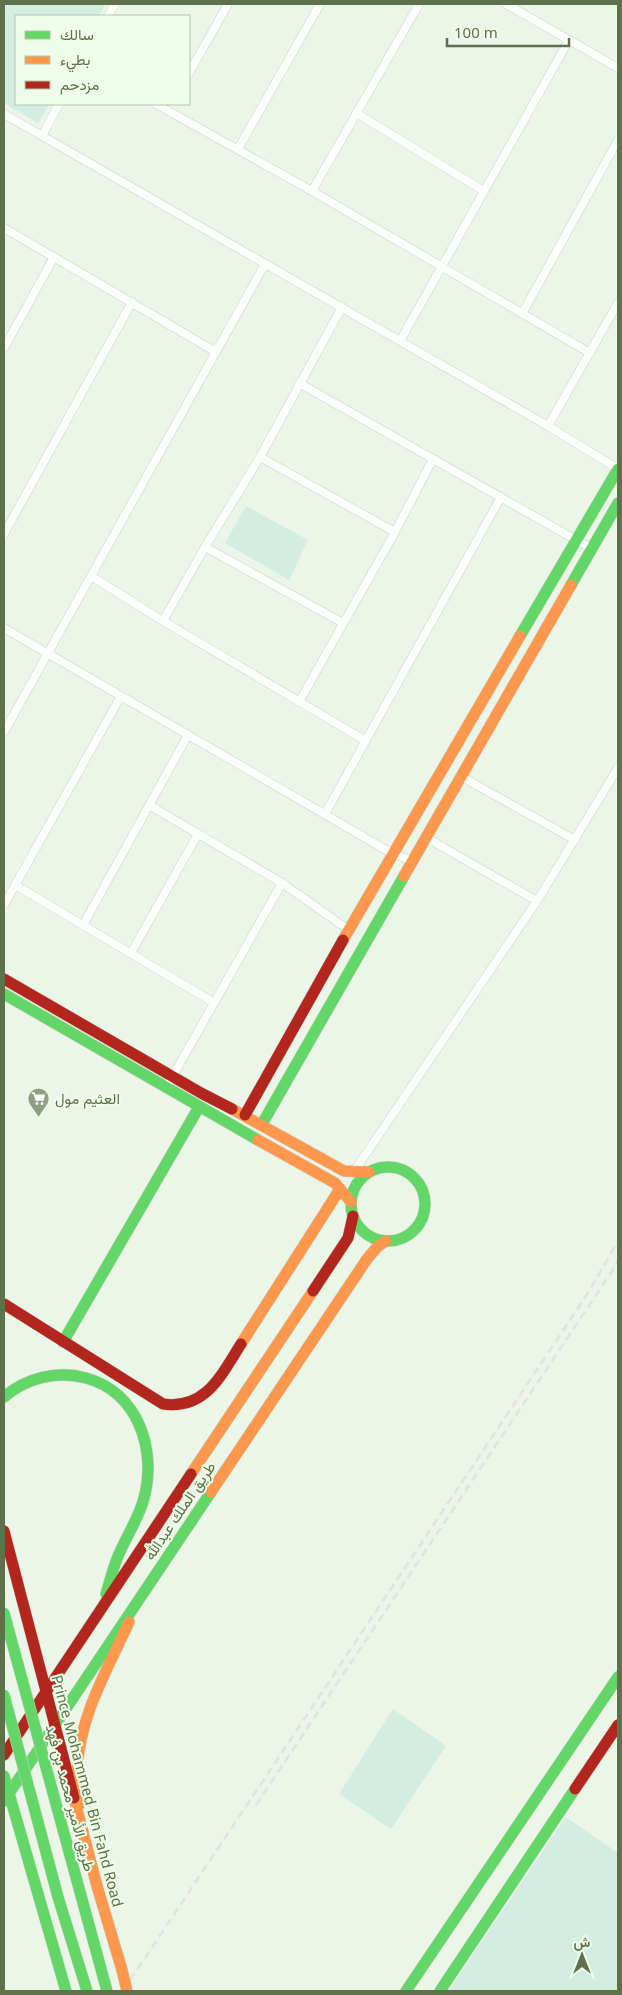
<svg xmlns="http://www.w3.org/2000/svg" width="622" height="1995" viewBox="0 0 622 1995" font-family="'Noto Sans',Vazirmatn,sans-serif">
<rect width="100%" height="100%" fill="#ebf5e8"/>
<g fill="#d4ede2">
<path d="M4,4h102l-7,12h-83v88h33l-11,19 -34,-20z"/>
<path d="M246,506l62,34 -19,40 -64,-37z"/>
<path d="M393,1709l53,37 -55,83 -52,-35z"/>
<path d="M566,1817l52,36v138h-170z"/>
</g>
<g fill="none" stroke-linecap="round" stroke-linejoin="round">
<defs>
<g id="street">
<path d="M506,4l112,64"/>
<path d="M108,16l7,-12"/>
<path d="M189,73l39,-69"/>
<path d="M156,104l156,87 278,162"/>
<path d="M356,113l128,78"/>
<path d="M4,114l544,312 70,43"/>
<path d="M42,136l17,-32"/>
<path d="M238,149l82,-145"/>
<path d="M312,191l107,-187"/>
<path d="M4,228l212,124"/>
<path d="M522,314l96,-174"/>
<path d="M400,341l169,-301"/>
<path d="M4,348l50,-91"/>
<path d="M299,383l293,166"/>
<path d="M548,426l70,-123"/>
<path d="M260,457l135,75"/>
<path d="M4,534l128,-232"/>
<path d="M205,547l138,76"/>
<path d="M91,576l72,45 203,120"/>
<path d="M163,621l42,-74 55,-90 82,-150"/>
<path d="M4,628l389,226 20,7"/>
<path d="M299,702l96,-170 38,-73"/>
<path d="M4,732l261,-468"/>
<path d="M462,777l113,63"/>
<path d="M149,805l133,78 67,47"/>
<path d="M325,814l176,-317"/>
<path d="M427,838l110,63"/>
<path d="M15,885l198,117"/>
<path d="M4,905l117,-209"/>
<path d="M83,925l105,-190"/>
<path d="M131,953l67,-119"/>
<path d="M166,1088l116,-205"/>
<path d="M353,1173l184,-272 81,-133"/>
</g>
<g id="fast">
<path d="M571,585l47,-82"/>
<path d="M520,636l98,-167"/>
<path d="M4,994l254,146"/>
<path d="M262,1124l142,-248"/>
<circle cx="388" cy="1204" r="37"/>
<path d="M63,1342l136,-235"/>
<path d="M4,1397c22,-19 53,-27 82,-19 52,14 71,72 58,120 -5,20 -17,37 -25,56 -6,13 -9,27 -13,40"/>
<path d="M4,1776l62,215"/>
<path d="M4,1801l207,-309"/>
<path d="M406,1991l212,-314"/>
<path d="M440,1991l135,-202"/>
</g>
<g id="slow">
<path d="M404,876l167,-291"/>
<path d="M343,940l177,-304"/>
<path d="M232,1109l112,62 25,1"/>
<path d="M258,1140l77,43 16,19"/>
<path d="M241,1344l99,-155"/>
<path d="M191,1474l122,-183"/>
<path d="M211,1492l156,-233 11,-13 8,-5"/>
<path d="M74,1798l23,88 25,84"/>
<path d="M80,1804c0,-11 -3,-23 -3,-34 2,-53 31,-102 52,-148"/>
</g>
<g id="jam">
<path d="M4,979l197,114 31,16"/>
<path d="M245,1115l98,-175"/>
<path d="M313,1291l35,-53 5,-22"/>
<path d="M4,1304l159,100c43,6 58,-29 78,-60"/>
<path d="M4,1531l70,267"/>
<path d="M4,1755l187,-281"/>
<path d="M575,1789l43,-64"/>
</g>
</defs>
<use href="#street" stroke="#cad3c3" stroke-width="9"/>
<use href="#fast" stroke="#c9d3c1" stroke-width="12"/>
<use href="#slow" stroke="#c9d3c1" stroke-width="12"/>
<use href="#jam" stroke="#c9d3c1" stroke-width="12"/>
<use href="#street" stroke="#fcfefc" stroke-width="8"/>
<use href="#fast" stroke="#63d668" stroke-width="11"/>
<use href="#slow" stroke="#ff974d" stroke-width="11"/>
<use href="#jam" stroke="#b3261e" stroke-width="11"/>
<g stroke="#e4e1e1" stroke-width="2.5" stroke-dasharray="8 5" stroke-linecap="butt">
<path d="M256,1805l362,-543"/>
<path d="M123,1991l465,-698 30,-52"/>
</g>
<defs>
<g id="fast-bridge">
<path d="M4,1613l103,378"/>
<path d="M4,1695l54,202 29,94"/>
</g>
<path id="slow-bridge" d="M122,1970l5,21"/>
</defs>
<use href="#fast-bridge" stroke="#c9d3c1" stroke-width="12" stroke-linecap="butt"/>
<use href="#slow-bridge" stroke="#c9d3c1" stroke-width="12" stroke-linecap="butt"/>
<use href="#fast-bridge" stroke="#63d668" stroke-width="11"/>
<use href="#slow-bridge" stroke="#ff974d" stroke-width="11"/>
</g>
<defs>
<symbol id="supermarket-pin" viewBox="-11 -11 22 30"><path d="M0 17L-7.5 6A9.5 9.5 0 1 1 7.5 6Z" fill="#8f9f81" stroke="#eefee8"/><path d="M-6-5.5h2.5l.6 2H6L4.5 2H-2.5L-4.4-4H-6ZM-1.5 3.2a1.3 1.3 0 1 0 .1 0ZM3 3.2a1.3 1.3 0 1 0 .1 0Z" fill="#fff"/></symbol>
</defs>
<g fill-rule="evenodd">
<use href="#supermarket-pin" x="26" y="1086" width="25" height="34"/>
</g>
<g text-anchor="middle" stroke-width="4" stroke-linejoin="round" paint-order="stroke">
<g font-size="15" fill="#5e714a" stroke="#eefee8" text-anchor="start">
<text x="55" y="1104">العثيم مول</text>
</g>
<g font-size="15" fill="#5e714a" stroke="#eefee8">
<text transform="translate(180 1511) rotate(-56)" y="5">طريق الملك عبدالله</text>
<text transform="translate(87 1791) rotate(75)" y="5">Prince Mohammed Bin Fahd Road</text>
<text transform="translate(70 1798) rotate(75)" y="5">طريق الأمير محمد بن فهد</text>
</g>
</g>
<rect width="622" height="1995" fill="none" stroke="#5e714a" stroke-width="10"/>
<rect x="15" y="15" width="175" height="90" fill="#eefee8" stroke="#b4c6a9"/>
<rect x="25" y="31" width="25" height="8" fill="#63d668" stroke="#b4c6a9"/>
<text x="60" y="40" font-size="15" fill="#5e714a">سالك</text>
<rect x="25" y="56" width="25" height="8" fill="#ff974d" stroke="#b4c6a9"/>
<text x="60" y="65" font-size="15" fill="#5e714a">بطيء</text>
<rect x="25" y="81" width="25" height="8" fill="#b3261e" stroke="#b4c6a9"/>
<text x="60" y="90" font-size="15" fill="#5e714a">مزدحم</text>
<g transform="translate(582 1955)" stroke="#eefee8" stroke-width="4" paint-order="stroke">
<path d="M0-4L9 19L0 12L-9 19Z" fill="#5e714a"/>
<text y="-8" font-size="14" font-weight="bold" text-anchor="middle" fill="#5e714a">ش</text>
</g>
<path d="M447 38v8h122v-8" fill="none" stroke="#5e714a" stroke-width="2.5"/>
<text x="454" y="38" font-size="15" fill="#5e714a" stroke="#eefee8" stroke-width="4" paint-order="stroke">100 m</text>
</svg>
